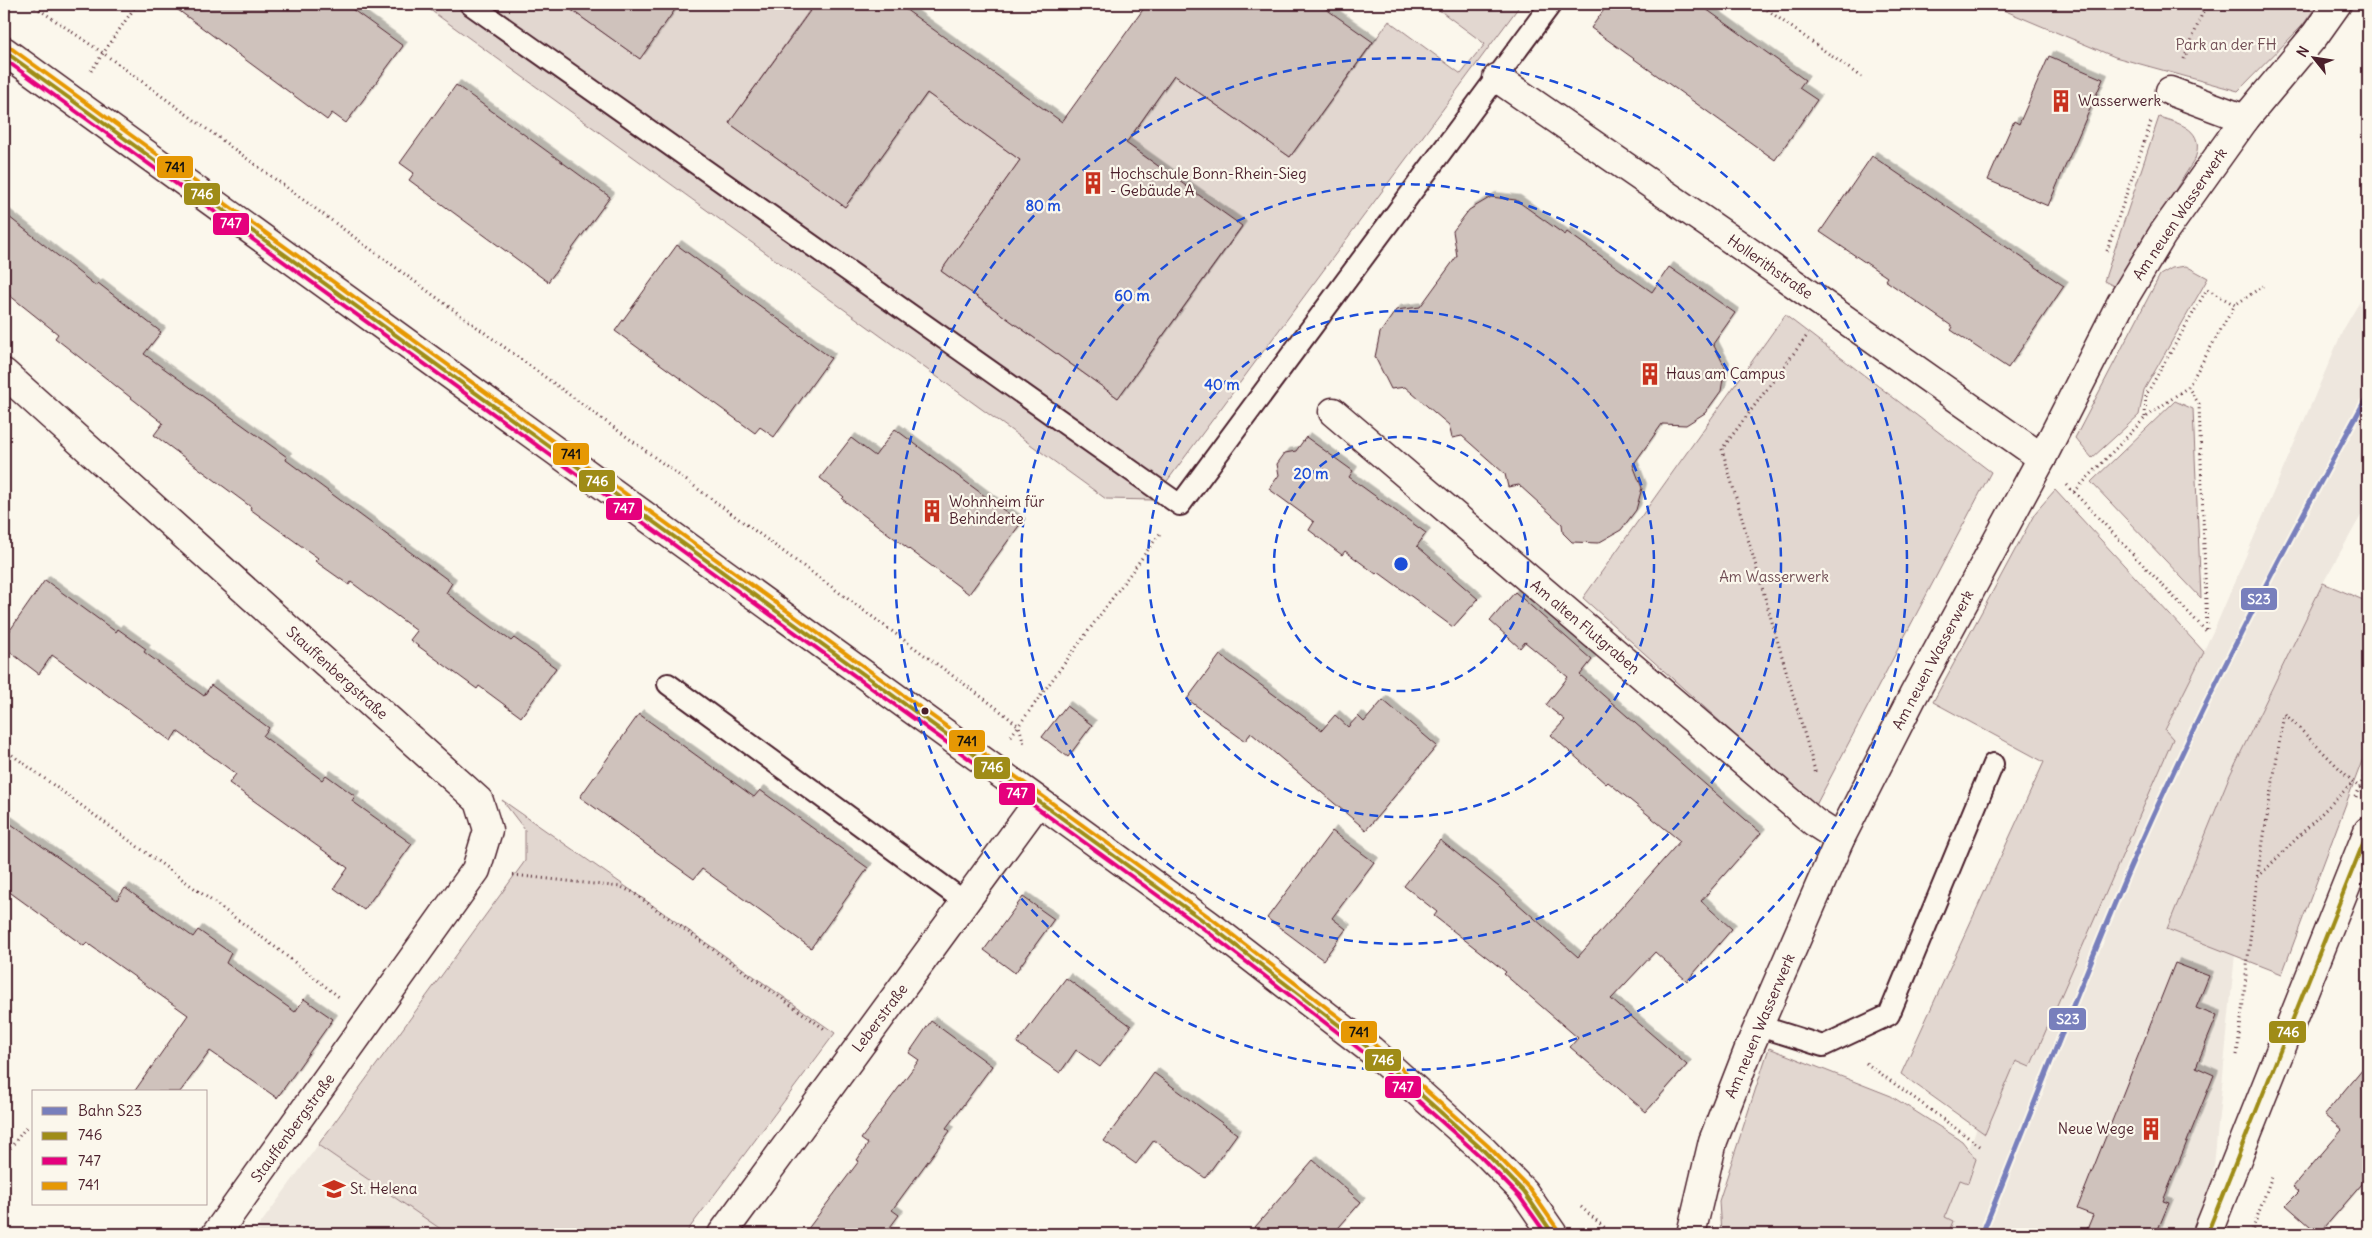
<svg xmlns="http://www.w3.org/2000/svg" width="2372" height="1238" viewBox="0 0 2372 1238" font-family="Delius,sans-serif">
<defs>
<filter id="shadow"><feDropShadow dx="4.5" dy="-4.5" stdDeviation="0" flood-color="#0004"/></filter>
</defs>
<rect width="100%" height="100%" fill="#fbf7ec"/>
<filter id="ink" filterUnits="userSpaceOnUse"><feTurbulence type="fractalNoise" baseFrequency=".02" numOctaves="2"/><feDisplacementMap in="SourceGraphic" scale="10" xChannelSelector="R" yChannelSelector="G"/><feConvolveMatrix kernelMatrix="1 2 1 2 8 2 1 2 1" color-interpolation-filters="sRGB"/></filter>
<g filter="url(#ink)">
<g fill="#eee7de">
<path d="M2368,288v215l-45,80 -94,194 -62,152 68,25 -22,222 -22,58h-255l47,-122 235,-491 125,-291z"/>
<path d="M318,1145l130,89h-195z"/>
</g>
<g fill="#e2d7d0" stroke="#967b7e">
<path d="M422,4h141l76,54 40,-54h120l10,7 -80,112 116,84 82,-114 93,67 -79,111 177,127 124,-171 -116,-84 48,-68 116,82 99,-136 72,53 24,-30 -54,-40h90l-368,496 -47,-1z"/>
<path d="M1989,4h329l-16,22 -64,65 -123,-34z"/>
<path d="M2159,117c23,7 46,13 36,42l-81,127 -10,-5z"/>
<path d="M2186,266l22,12 -64,112 -5,25 -47,43 -17,-20 85,-163 12,-7z"/>
<path d="M1785,315l206,157 -176,335 -232,-209z"/>
<path d="M2175,401l18,8 8,189 -110,-116z"/>
<path d="M2055,490l149,162 -39,78 8,9 -143,328 -14,-6 -31,73 -84,-60 143,-312 -111,-60 102,-189z"/>
<path d="M2323,583l45,19v143l-86,229 -115,-45 62,-152z"/>
<path d="M502,800l333,233 -150,201h-237l-130,-89 207,-284v-31z"/>
<path d="M1769,1048l122,48 71,45 14,18 -8,24 -8,-3 -15,37 8,4 -5,13h-227l-2,-33z"/>
</g>
<g fill="#cfc2bc" stroke="#4a1f2b" filter="url(#shadow)">
<path d="M170,4h175l58,42 -57,77 -14,-10 -5,7z"/>
<path d="M563,4h116l-39,55z"/>
<path d="M815,4h83l164,118 85,-118h172l54,38 -83,115 -116,-82 -48,68 116,83 -124,172 -177,-127 79,-111 -93,-67 -82,114 -116,-84z"/>
<path d="M1608,4h91l106,76 -6,8 18,12 -42,60 -184,-132z"/>
<path d="M2049,56l54,23 -55,127 -60,-26 26,-59 5,3z"/>
<path d="M456,85l154,112 -62,85 -139,-102 5,-7 -14,-10z"/>
<path d="M1872,156l192,130 -56,82 -57,-38 2,-3 -68,-47 2,-3 -67,-45z"/>
<path d="M1491,197l25,3 49,35 2,-3 85,60 17,-25 66,46 -22,31 12,23 -4,24 -16,22 -19,12 -24,-1 -29,41 9,23 -6,22 -15,20 -23,13 -26,-1 -9,-9 -1,-9 -43,-39 -11,2 -3,-13 -43,-38 -10,2 -3,-13 -44,-38 -14,2 -16,-32 5,-24 16,-23 24,-3 37,-51 -4,-25 16,-21z"/>
<path d="M4,213l92,73 2,-3 63,49 -17,22 143,103 -1,3 166,123 -6,10 65,48 3,-3 42,30 -35,49 -42,-31 -2,3 -67,-49 7,-9 -66,-49 -2,3 -34,-24 3,-3 -68,-49 1,-2 -97,-72 9,-12 -108,-85 3,-4 -54,-43z"/>
<path d="M677,245l154,113 -57,79 -14,-10 -5,6 -140,-102z"/>
<path d="M895,429l126,94 -52,71 -127,-95 2,-2 -24,-19 31,-40 24,18z"/>
<path d="M1306,437l47,34 -4,6 77,56 -9,13 61,53 -25,28 -75,-55 -2,2 -31,-23 -3,4 -33,-25 5,-8 -45,-33 10,-14 -2,-11 8,-11 11,-2z"/>
<path d="M45,580l71,52 2,-3 28,20 -2,3 60,44 7,-11 58,43 -6,8 59,44 4,-5 29,21 -3,5 60,43 -48,66 -30,-22 14,-20 -119,-85 7,-9 -30,-22 -29,-21 -6,10 -119,-86 -13,19 -29,-22 -4,-16z"/>
<path d="M1515,592l77,68 -12,15 181,158 -60,68 31,28 -45,52 -32,-29 -44,47 76,66 -41,47 -76,-65 8,-9 -74,-64 2,-2 -72,-56 3,-4 -33,-26 36,-46 59,47 79,70 102,-116 -72,-59 -2,2 -55,-49 14,-15 -19,-15 22,-28 -43,-35 -5,6 -30,-27z"/>
<path d="M1220,655l102,75 13,-15 13,12 10,-11 6,6 19,-22 54,46 -71,84 -115,-97 -6,8 -58,-42z"/>
<path d="M1066,706l26,19 -24,32 -26,-20z"/>
<path d="M639,714l115,83 6,-7 108,78 -57,80 -109,-79 -8,10 -114,-82z"/>
<path d="M4,819l113,81 8,-12 68,49 5,-7 33,23 -5,10 69,49 9,-13 29,20 -56,79 -67,-47 -30,41h-46l54,-77 -101,-72 -3,3 -80,-58z"/>
<path d="M1332,831l42,31 -42,56 14,11 -23,31 -56,-42z"/>
<path d="M1023,897l31,22 -39,54 -31,-23z"/>
<path d="M2175,963l34,13 -13,32 21,8 -21,51 18,8 -51,126 6,2 -13,31h-71l8,-19 -16,-6z"/>
<path d="M1066,978l65,48 -31,41 -24,-17 -16,23 -43,-30z"/>
<path d="M931,1021l61,45 -46,62 4,3 -58,79 7,5 -14,19h-81l55,-73 -2,-1 11,-16 -7,-5 58,-79 -10,-7z"/>
<path d="M2368,1062v115l-49,57 -33,-29 13,-13 -6,-5 49,-57 -18,-15z"/>
<path d="M1154,1073l83,61 -32,44 -51,-38 -18,24 -32,-23z"/>
<path d="M1313,1160l48,42 -28,32h-84z"/>
</g>
<g fill="none" stroke-linecap="round" stroke-linejoin="round">
<defs>
<g id="lane">
<path d="M470,4l710,501 371,-501"/>
<path d="M668,684l297,218"/>
<path d="M1759,1026l64,20 66,-31 104,-251"/>
</g>
<g id="street">
<path d="M1497,78l248,171 297,209"/>
<path d="M2170,91l75,28"/>
<path d="M4,373l475,428 9,29 -12,40 -260,364"/>
<path d="M1333,412l481,410 26,17"/>
<path d="M722,1234l316,-432"/>
<path d="M1691,1234l22,-93 37,-95 90,-207 73,-143 129,-238 79,-155 41,-68 83,-116 70,-84 22,-31"/>
<path d="M2207,1234l161,-403"/>
</g>
<path id="secondary" d="M4,51l1204,873 163,126 113,101 40,41 29,42"/>
</defs>
<use href="#lane" stroke="#4a1f2b" stroke-width="24"/>
<use href="#street" stroke="#4a1f2b" stroke-width="31"/>
<use href="#secondary" stroke="#4a1f2b" stroke-width="31"/>
<g stroke="#4a1f2b" stroke-width="3" stroke-dasharray="1 4" stroke-linecap="butt">
<path d="M31,4l72,49 891,653 25,20 5,18"/>
<path d="M1759,4l102,73"/>
<path d="M2184,59l22,-55"/>
<path d="M91,71l46,-67"/>
<path d="M2107,251l44,-129"/>
<path d="M1806,337l-84,112 94,325"/>
<path d="M2188,387l47,-82"/>
<path d="M2145,417l1,-22 61,-106 28,16 28,-19"/>
<path d="M2067,485l139,146"/>
<path d="M2074,492l71,-74 43,-31 11,17 8,227"/>
<path d="M2285,714l68,68 15,12"/>
<path d="M1011,736l150,-204"/>
<path d="M4,749l271,198 64,50"/>
<path d="M2356,797l12,-31"/>
<path d="M513,875l108,12 11,5 194,138"/>
<path d="M2258,877l95,-95"/>
<path d="M2237,1055l20,-177 27,-164"/>
<path d="M1866,1063l114,83"/>
<path d="M4,1156l23,-30"/>
<path d="M1581,1207l31,27"/>
<path d="M2251,1234l21,-58"/>
</g>
<use href="#lane" stroke="#fbf7ec" stroke-width="20"/>
<use href="#street" stroke="#fbf7ec" stroke-width="28"/>
<use href="#secondary" stroke="#fbf7ec" stroke-width="28"/>
<defs>
<g id="bus-1">
<path d="M4,51l1204,873 163,126 113,101 40,41 29,42"/>
<path d="M2207,1234l161,-403"/>
</g>
<path id="bus-2" d="M4,59l1200,870 163,126 113,101 39,40 27,38"/>
<path id="bus-3" d="M8,46l1204,873 163,126 113,101 41,42 29,42"/>
</defs>
<use href="#bus-1" stroke="#fbf7ec" stroke-width="8"/>
<use href="#bus-2" stroke="#fbf7ec" stroke-width="8"/>
<use href="#bus-3" stroke="#fbf7ec" stroke-width="8"/>
<use href="#bus-1" stroke="#9f8c17" stroke-width="4"/>
<use href="#bus-2" stroke="#e5007d" stroke-width="4"/>
<use href="#bus-3" stroke="#e69804" stroke-width="4"/>
<defs>
<path id="rail-1" d="M1982,1234c49,-120 95,-243 146,-362 71,-163 154,-321 240,-477"/>
</defs>
<use href="#rail-1" stroke="#fbf7ec" stroke-width="9"/>
<use href="#rail-1" stroke="#787fbc" stroke-width="5"/>
</g>
</g>
<g fill="none" stroke="#1d4ed8" stroke-width="2.5" stroke-dasharray="9 6">
<circle cx="1401" cy="564" r="127"/>
<circle cx="1401" cy="564" r="253"/>
<circle cx="1401" cy="564" r="380"/>
<circle cx="1401" cy="564" r="506"/>
</g>
<defs>
<symbol id="building-bare" viewBox="-9 -9 18 18"><path d="M-4-6H4V6H1V3H-1V6H-4ZM-2.5-4.3h1.7v1.8h-1.7ZM.8-4.3h1.7v1.8H.8ZM-2.5-1h1.7V.8h-1.7ZM.8-1h1.7V.8H.8Z" fill="#c8321e" stroke="#fbf7ec" stroke-width="2.5" paint-order="stroke"/></symbol>
<symbol id="school-bare" viewBox="-9 -9 18 18"><path d="M0-5L7-2L0 1L-7-2ZM-4 1L0 2.5L4 1V4Q0 6-4 4Z" fill="#c8321e" stroke="#fbf7ec" stroke-width="2.5" paint-order="stroke"/></symbol>
</defs>
<g fill-rule="evenodd">
<use href="#building-bare" x="2045" y="85" width="32" height="32"/>
<use href="#building-bare" x="1077" y="167" width="32" height="32"/>
<use href="#building-bare" x="1634" y="358" width="32" height="32"/>
<use href="#building-bare" x="916" y="495" width="32" height="32"/>
<use href="#building-bare" x="2135" y="1113" width="32" height="32"/>
<use href="#school-bare" x="318" y="1173" width="32" height="32"/>
</g>
<circle fill="#4a1f2b" stroke="#fbf7ec" stroke-width="2" cx="925" cy="711" r="4.5"/>
<g text-anchor="middle" stroke-width="4.5" stroke-linejoin="round" paint-order="stroke">
<g font-size="15" fill="#704d54" stroke="#fbf7ec">
<text x="2226" y="50">Park an der FH</text>
<text x="1774" y="582">Am Wasserwerk</text>
</g>
<g font-size="15" fill="#4a1f2b" stroke="#fbf7ec" text-anchor="start">
<text x="2078" y="106">Wasserwerk</text>
<text x="1110" y="179">Hochschule Bonn-Rhein-Sieg<tspan x="1110" dy="17">- Gebäude A</tspan></text>
<text x="1666" y="379">Haus am Campus</text>
<text x="949" y="507">Wohnheim für<tspan x="949" dy="17">Behinderte</tspan></text>
<text x="2134" y="1134" text-anchor="end">Neue Wege</text>
<text x="350" y="1194">St. Helena</text>
</g>
<g font-size="15" fill="#4a1f2b" stroke="#fbf7ec">
<text transform="translate(2180 214) rotate(-56)" y="5">Am neuen Wasserwerk</text>
<text transform="translate(1770 267) rotate(35)" y="5">Hollerithstraße</text>
<text transform="translate(1585 627) rotate(40)" y="5">Am alten Flutgraben</text>
<text transform="translate(1933 660) rotate(-62)" y="5">Am neuen Wasserwerk</text>
<text transform="translate(337 673) rotate(42)" y="5">Stauffenbergstraße</text>
<text transform="translate(880 1018) rotate(-53)" y="5">Leberstraße</text>
<text transform="translate(1760 1026) rotate(-67)" y="5">Am neuen Wasserwerk</text>
<text transform="translate(293 1128) rotate(-54)" y="5">Stauffenbergstraße</text>
</g>
</g>
<circle cx="1401" cy="564" r="8" fill="#1d4ed8" stroke="#fbf7ec" stroke-width="2.5"/>
<g font-size="15" text-anchor="middle" font-weight="bold" fill="#1d4ed8" stroke="#fbf7ec" stroke-width="4.5" stroke-linejoin="round" paint-order="stroke">
<text x="1043" y="211">80 m</text>
<text x="1132" y="301">60 m</text>
<text x="1222" y="390">40 m</text>
<text x="1311" y="479">20 m</text>
</g>
<g stroke="#fbf7ec" stroke-width="2">
<rect x="156" y="155" width="38" height="24" rx="5" fill="#e69804"/>
<rect x="183" y="182" width="38" height="24" rx="5" fill="#9f8c17"/>
<rect x="212" y="212" width="38" height="24" rx="5" fill="#e5007d"/>
<rect x="552" y="442" width="38" height="24" rx="5" fill="#e69804"/>
<rect x="578" y="469" width="38" height="24" rx="5" fill="#9f8c17"/>
<rect x="605" y="497" width="38" height="24" rx="5" fill="#e5007d"/>
<rect x="2240" y="587" width="38" height="24" rx="5" fill="#787fbc"/>
<rect x="948" y="729" width="38" height="24" rx="5" fill="#e69804"/>
<rect x="973" y="756" width="38" height="24" rx="5" fill="#9f8c17"/>
<rect x="998" y="782" width="38" height="24" rx="5" fill="#e5007d"/>
<rect x="2048" y="1007" width="39" height="24" rx="5" fill="#787fbc"/>
<rect x="1340" y="1020" width="38" height="24" rx="5" fill="#e69804"/>
<rect x="2268" y="1020" width="39" height="24" rx="5" fill="#9f8c17"/>
<rect x="1364" y="1048" width="38" height="24" rx="5" fill="#9f8c17"/>
<rect x="1384" y="1075" width="38" height="24" rx="5" fill="#e5007d"/>
</g>
<g font-size="14" text-anchor="middle" font-weight="bold" fill="#fff">
<text x="202" y="199">746</text>
<text x="231" y="228">747</text>
<text x="597" y="486">746</text>
<text x="624" y="513">747</text>
<text x="2259" y="604">S23</text>
<text x="992" y="772">746</text>
<text x="1017" y="798">747</text>
<text x="2068" y="1024">S23</text>
<text x="2288" y="1037">746</text>
<text x="1383" y="1065">746</text>
<text x="1403" y="1092">747</text>
</g>
<g font-size="14" text-anchor="middle" font-weight="bold" fill="#111">
<text x="175" y="172">741</text>
<text x="571" y="459">741</text>
<text x="967" y="746">741</text>
<text x="1359" y="1037">741</text>
</g>
<rect width="2372" height="1238" fill="none" stroke="#fbf7ec" stroke-width="20"/>
<rect x="10" y="10" width="2352" height="1218" fill="none" stroke="#4a1f2b" stroke-width="2" filter="url(#ink)"/>
<rect x="32" y="1090" width="175" height="115" fill="#fbf7ec" stroke="#b4a19f"/>
<rect x="42" y="1107" width="25" height="8" fill="#787fbc" stroke="#b4a19f"/>
<text x="78" y="1116" font-size="15" fill="#4a1f2b">Bahn S23</text>
<rect x="42" y="1132" width="25" height="8" fill="#9f8c17" stroke="#b4a19f"/>
<text x="78" y="1140" font-size="15" fill="#4a1f2b">746</text>
<rect x="42" y="1157" width="25" height="8" fill="#e5007d" stroke="#b4a19f"/>
<text x="78" y="1166" font-size="15" fill="#4a1f2b">747</text>
<rect x="42" y="1182" width="25" height="8" fill="#e69804" stroke="#b4a19f"/>
<text x="78" y="1190" font-size="15" fill="#4a1f2b">741</text>
<g transform="translate(2314 58) rotate(300)" stroke="#fbf7ec" stroke-width="4" paint-order="stroke">
<path d="M0-4L9 19L0 12L-9 19Z" fill="#4a1f2b"/>
<text y="-8" font-size="14" font-weight="bold" text-anchor="middle" fill="#4a1f2b">N</text>
</g>
</svg>
